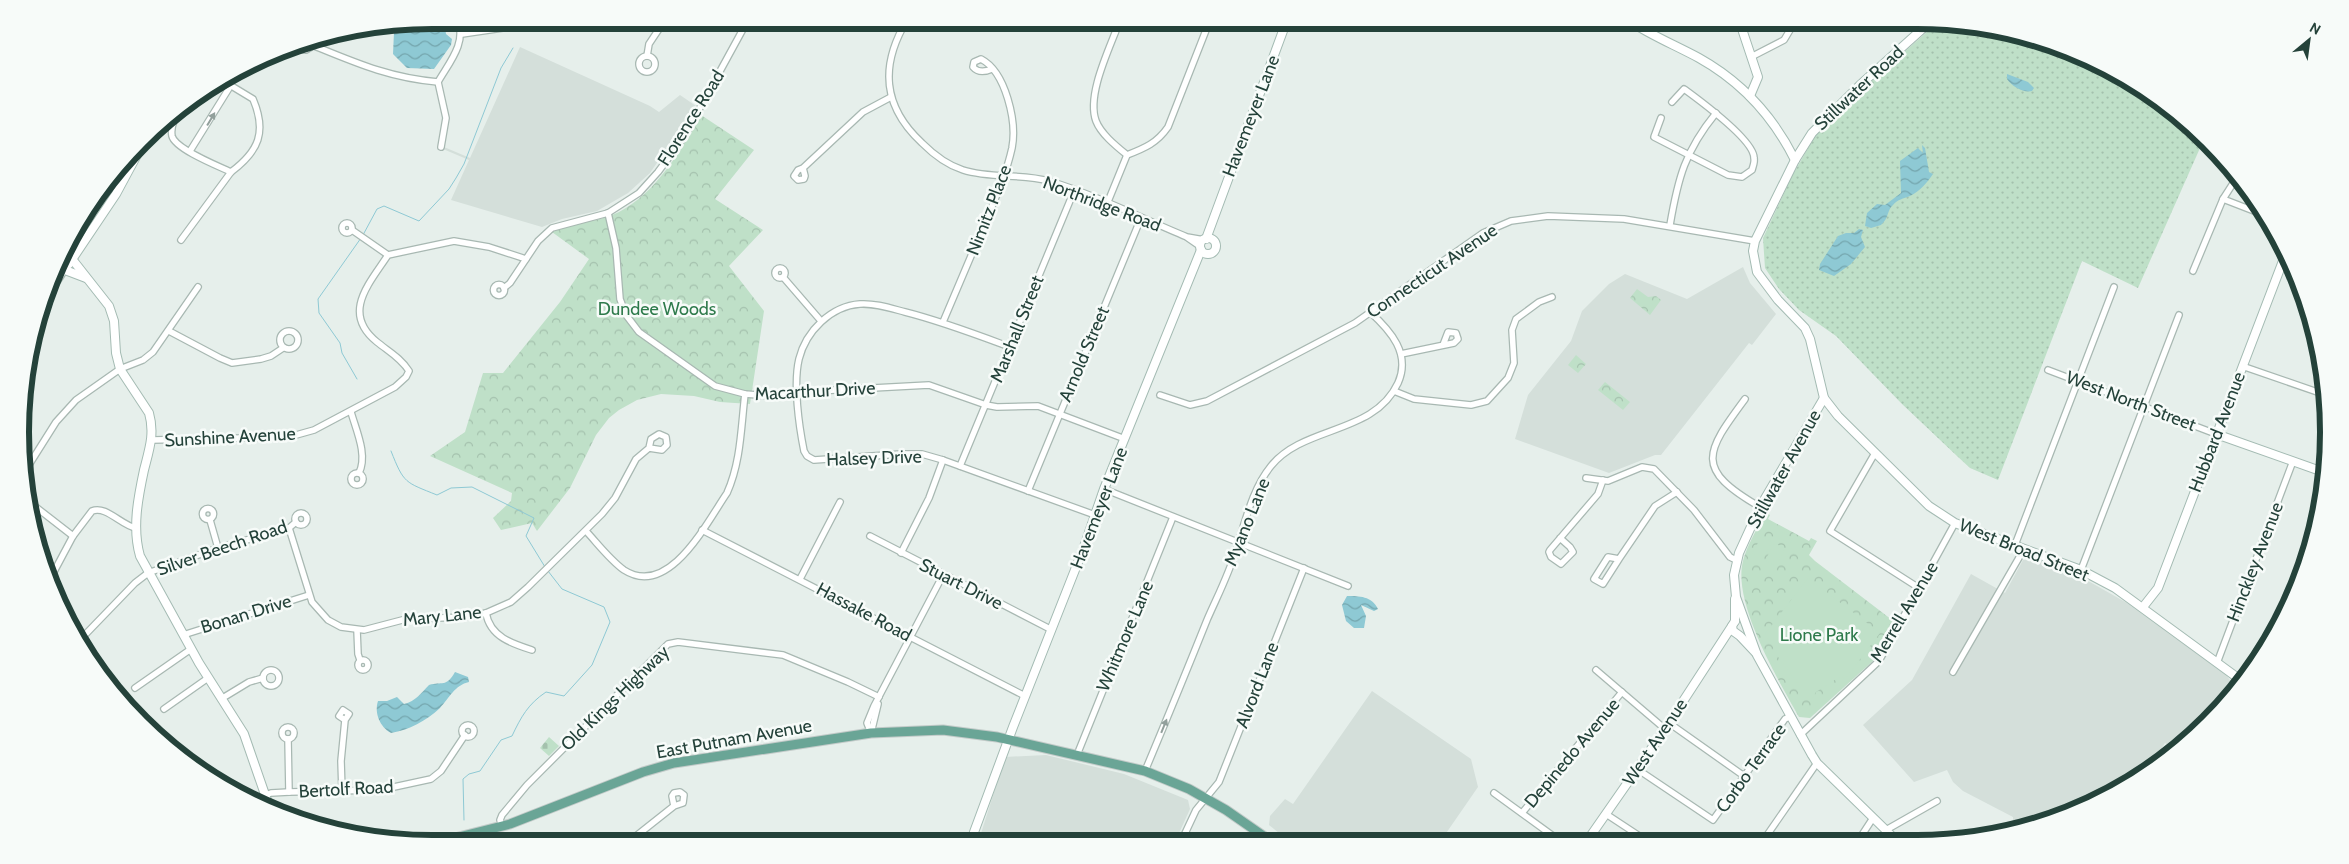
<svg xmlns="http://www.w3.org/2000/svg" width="2349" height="864" viewBox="0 0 2349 864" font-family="Cabin,sans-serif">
<defs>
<pattern id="grass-dots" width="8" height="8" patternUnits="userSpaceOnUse" patternTransform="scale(1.25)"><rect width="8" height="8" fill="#bfe0c8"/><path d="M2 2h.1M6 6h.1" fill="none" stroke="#a4c1ad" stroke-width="1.8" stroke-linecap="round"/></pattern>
<pattern id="cemetery-stones" width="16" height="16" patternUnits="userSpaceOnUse" patternTransform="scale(1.25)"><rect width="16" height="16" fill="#bfe0c8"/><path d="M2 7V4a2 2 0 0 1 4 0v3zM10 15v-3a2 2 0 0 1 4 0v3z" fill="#a4c1ad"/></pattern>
<pattern id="park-crowns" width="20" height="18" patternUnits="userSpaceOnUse" patternTransform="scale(1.25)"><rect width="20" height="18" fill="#bfe0c8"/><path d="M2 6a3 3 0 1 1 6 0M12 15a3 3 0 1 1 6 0" fill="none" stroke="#a4c1ad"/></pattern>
<pattern id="water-waves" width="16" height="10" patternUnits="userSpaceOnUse" patternTransform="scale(1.25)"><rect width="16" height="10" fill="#8ec9d4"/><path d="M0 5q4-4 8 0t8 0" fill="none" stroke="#74a5ad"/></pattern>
</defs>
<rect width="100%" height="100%" fill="#e6efeb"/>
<g fill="#d4dfda">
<path d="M520,47l130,59 9,6 21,-17 16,11 -46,67 -22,20 -31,18 -35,8 -20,8 -91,-27 18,-40 -26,-11 1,-2 26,11z"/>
<path d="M1743,267l7,16 26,31 -24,31 -3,-2 -88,112h-6l-46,18 -94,-34 13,-44 43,-54 11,-30 27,-27 16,-10 62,25z"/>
<path d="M2030,556l60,26 37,21 99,72 10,13 -47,54 -13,8 -11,-7 -7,11 6,4 -65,44 -86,26v-11l-50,-26 -10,-9 -6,-12 -33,12 -51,-57 49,-45 59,-106 34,19 18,-33z"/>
<path d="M1372,691l99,68 7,28 -38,55h-150l-21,-17 1,-9 15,-17 8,5z"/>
<path d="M1046,755l78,19 64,26 2,9 -15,33 -197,1 27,-86z"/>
</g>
<path fill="url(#grass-dots)" d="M1937,23l87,11 75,29 69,42 36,34 -66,149 -56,-27 -84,219 -28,-12 -13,-12 -55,-52 -66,-68 -37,-26 -20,-21 -14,-21 -2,-30 29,-62 29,-50z"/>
<path fill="url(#cemetery-stones)" d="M549,737l10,9 -10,10 -9,-8z"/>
<g fill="url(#park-crowns)">
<path d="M701,115l53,35 -39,49 48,31 -34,36 35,45 -14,93 -30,-2 -26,-6 -33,-2 -24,6 -18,10 -10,8 -13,17 -26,53 -33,43 -5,-8 -31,7 -8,-12 18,-17 1,-8 -82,-37 35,-24 18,-59h20l57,-71 29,-43 -37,-27c21,-11 46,-9 67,-20 38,-20 61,-61 82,-97z"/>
<path d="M1637,289l11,8 8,-1 5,4 -11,15 -20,-17z"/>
<path d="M1576,355l10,9 -8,9 -10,-8z"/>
<path d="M1605,382l25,20 -7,8 -25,-20z"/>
<path d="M1766,512l4,3 -2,4 41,22 2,-3 6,3 -8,14 6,6 81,62 -22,37 -64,58 -11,-1c-20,-36 -67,-114 -56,-156 4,-16 15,-34 23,-49z"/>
</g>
<g fill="#bfe0c8">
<path d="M1781,531l12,7 -3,6 -12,-7z"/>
<path d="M1762,536l10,6 -9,17 -11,-6z"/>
<path d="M1775,543l10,6 -10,17 -10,-6z"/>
<path d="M1808,578l72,55 -35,46 -4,-3 -25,16 -4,7 -9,-3v-5l-27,-37 1,-3 -12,-17z"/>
</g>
<g fill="url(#water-waves)">
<path d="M432,20h6l7,7 1,7 6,5 -1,6 -17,24 -27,-1 -14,-14 1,-22 -4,-5z"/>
<path d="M2007,74l21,8 6,6 -2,3c-8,2 -20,-4 -25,-12z"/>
<path d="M1922,145l3,3 4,24 4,2c-6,9 -13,17 -23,22 -7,3 -12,3 -17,9 -6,5 -4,13 -12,20l-10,3 -6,-2 2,-13 10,-9 8,1 16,-12 -1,-32 18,-13 5,5z"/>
<path d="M1859,229l4,1 -2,7 4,10 -14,17 -17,12 -15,-6 1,-6 18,-28 8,-3h8z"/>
<path d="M1347,596c12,0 25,0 31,13l-4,2 -13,-6 5,11 -2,12h-10l-8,-7 -4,-16z"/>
<path d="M455,672l13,5 1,5c-14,3 -20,16 -29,26 -14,13 -31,22 -49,25 -11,-6 -17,-20 -13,-32h9l10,-4 7,7c12,-3 17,-11 25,-19 13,-4 17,3 26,-13z"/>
</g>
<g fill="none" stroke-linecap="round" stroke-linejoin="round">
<g stroke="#8ec9d4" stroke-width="1">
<path d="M363,235l14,-26 7,-3 35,15 30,-32 7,-11 8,-14 37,-96 12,-20"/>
<path d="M357,379l-15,-26 -2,-10 -21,-30 -1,-14 43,-61"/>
<path d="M391,451c13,33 14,31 46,44l14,-7 21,-1 62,31 -8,18 19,31"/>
<path d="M464,820l-1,-41 6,-5 11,-3 21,-31 11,-4c9,-19 16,-32 34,-44l18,4 28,-31 18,-43 -6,-15 -42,-18 -14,-18"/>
</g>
<defs>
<g id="street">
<path d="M907,20c-27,45 -25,86 15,123 11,11 25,22 41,27 28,9 58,3 86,11 47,14 92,37 138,56l17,3"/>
<path d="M1120,20c-9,26 -34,74 -24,101 5,13 20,25 31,34"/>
<path d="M462,34l48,-7 13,-7"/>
<path d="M296,44l3,5 7,1 5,-3 2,-7"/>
<path d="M312,45c44,18 78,33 126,37"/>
<path d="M647,56l2,-12 16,-24"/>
<circle cx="647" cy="64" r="8"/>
<path d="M1751,57l33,-17 12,-20"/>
<path d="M182,107c-5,7 -12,19 -10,29 3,13 46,30 59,36 28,-21 36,-40 22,-73l-33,-20"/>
<path d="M1661,118l-7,19 74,38 14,2 10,-7c1,-4 3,-8 2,-12 0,-18 -55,-58 -70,-69l-12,13"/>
<path d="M441,147l5,-29 -8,-36c10,-18 30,-40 19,-62"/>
<path d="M190,151l41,-66"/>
<path d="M803,168l2,8 -1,3 -6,1 -4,-4 4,-6 5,-2 60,-56 28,-15"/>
<path d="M2232,185l-9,14 44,17"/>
<path d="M1107,204l20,-49c18,-7 30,-12 41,-28l42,-107"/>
<path d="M608,213l8,35 4,51 6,16 13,17 76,54 30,8 26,2 27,-4 131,-7 57,20 11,2 41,-1 87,33"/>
<circle cx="347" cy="228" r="5"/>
<path d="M1670,225c8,-47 15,-74 46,-112"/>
<path d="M352,230l36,25"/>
<path d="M1188,238l13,9"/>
<path d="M181,240l50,-68"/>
<circle cx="780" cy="273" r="5"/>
<path d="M2193,271l30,-72"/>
<path d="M783,277l38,44"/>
<circle cx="499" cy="290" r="5.5"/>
<path d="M504,288l6,-5 28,-42 14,-13 56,-15 31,-20 19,-21 26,-35 64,-117"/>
<path d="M40,308l26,-40"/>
<path d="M943,322c14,-33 28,-66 42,-99 10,-24 21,-48 27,-75 5,-26 -6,-76 -31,-89l-7,3 -1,5c5,6 12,5 19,2"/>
<circle cx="289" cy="340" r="9"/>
<path d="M169,331l51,27 12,5 29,-4 10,-3 12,-8"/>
<path d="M1010,347c-35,-13 -69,-26 -105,-35 -15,-4 -30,-9 -45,-8 -29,2 -54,27 -61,55 -6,25 0,67 5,92l3,5 7,4 87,-6h21l21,6 152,55"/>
<path d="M1401,354l53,-11 4,-4 -2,-6 -8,-1 -5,13"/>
<path d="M2242,366l84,29"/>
<path d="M2048,370l168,64"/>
<path d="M1394,391l20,8 57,6 16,-4 21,-23 6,-15 -2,-33 4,-11 23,-17 13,-5"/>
<path d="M1160,395l30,10 17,-4 148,-78 128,-90 28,-12 37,-5 76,3 131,22"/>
<path d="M1745,399c-40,54 -51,70 15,108"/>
<path d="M351,412c5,18 17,43 8,61"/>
<path d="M152,440l137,-3 25,-7 81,-43 11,-10 3,-6c-8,-13 -21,-20 -32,-29 -36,-29 -8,-58 11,-87l66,-14 35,6 37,12"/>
<path d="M1875,453l-45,78 89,57"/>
<path d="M960,466l114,-275"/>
<path d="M27,468l29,-46 20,-22 44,-31 23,-9 10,-8 45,-65"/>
<circle cx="357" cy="479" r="6"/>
<path d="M1586,478l22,3 34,-14 12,2 40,41 36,47 6,3"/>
<path d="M1104,489l244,97"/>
<path d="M1028,491l113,-273"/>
<path d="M28,501l45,35"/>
<circle cx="208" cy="514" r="5.5"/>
<circle cx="301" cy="519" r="6"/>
<path d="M210,520l8,28"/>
<path d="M289,528l23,74 16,18 13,7 23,3 42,-11 63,-2 17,-4 25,-11 17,-15 74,-73 13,-16 21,-39 13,-11 2,-9 8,-5 7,3 1,8 -5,5 -13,-2"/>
<path d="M702,530l323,166"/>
<path d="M586,531c12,13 24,29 38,39 45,29 83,-48 103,-77 14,-31 14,-66 18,-99"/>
<path d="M870,536l182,94"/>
<path d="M1560,538l10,9 3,5 -12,12 -10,-7 -2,-5 1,-2 48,-56 5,-14"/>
<path d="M2015,545l99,-258"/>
<path d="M901,553l28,-55 14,-38"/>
<path d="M1619,559l-16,25 -9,-5 14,-22 11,2 36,-53 22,-14"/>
<path d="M2081,570l98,-255"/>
<path d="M800,579l40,-77"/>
<path d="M49,581l24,-45 19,-25c14,-6 30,15 44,17"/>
<path d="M486,613c4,24 27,31 46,37"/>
<path d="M357,630l1,24 2,6"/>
<path d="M183,635l126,-40"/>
<path d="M79,641l56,-58 13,-10 70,-25 71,-20 7,-6"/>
<circle cx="363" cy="665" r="5"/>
<path d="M2217,663l76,-202"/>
<path d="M1596,670l69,59"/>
<circle cx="271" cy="678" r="8"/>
<path d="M1953,672l71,-123"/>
<path d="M135,688l56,-39"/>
<path d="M221,699l28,-17 14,-4"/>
<path d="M164,709l44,-31"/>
<path d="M1669,723l75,53"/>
<circle cx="468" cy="731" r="6"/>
<circle cx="288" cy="733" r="6"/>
<path d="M871,733l-4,-10 7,-17 69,-131"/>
<path d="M871,733l7,-29"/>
<path d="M1800,735l79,-74 76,-138"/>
<path d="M288,739l1,53"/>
<path d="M1077,755l96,-238"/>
<path d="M1637,769l76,51 72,-101 4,-2"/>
<path d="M1145,771c21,-50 42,-101 62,-151 10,-23 22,-46 29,-70 9,-27 16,-61 35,-84 33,-41 103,-31 127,-83 13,-29 -7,-52 -28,-71"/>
<path d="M342,791l-1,-30 4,-41 4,-6 -6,-4 -4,6 6,4"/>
<path d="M1494,793l66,48"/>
<path d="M265,795l6,-2 18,-1 91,-2 51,-11 10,-8 24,-36"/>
<path d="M1522,813l100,-121"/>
<path d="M1606,814l41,27"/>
<path d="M502,827l-2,-7 2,-5 25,-30 141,-141 10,-2 105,13 65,27 31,15"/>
<path d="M1886,830l51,-29"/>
<path d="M469,835l3,9"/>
<path d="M1763,841l54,-78"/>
<path d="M1858,841l15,-23"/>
<path d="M1181,842l15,-32 23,-28 85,-214"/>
<path d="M626,844l48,-38 9,-3 1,-8 -4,-3 -6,1 -2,3 2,10"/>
</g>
<g id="secondary">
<path d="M1628,20c22,15 47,25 71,38 43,24 74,58 96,102"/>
<path d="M1739,20l19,57 -8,19"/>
<path d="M1930,22l-70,63 -48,48 -17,27 -40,81 -2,10 4,21 21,28 27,28 5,11 14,59 14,18 91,90 26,17 126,47 34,18 127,93"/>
<circle cx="1208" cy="246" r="8"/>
<path d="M1206,239l81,-219"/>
<path d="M72,259l37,47 5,15 2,32 4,16 29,44c6,21 0,37 -5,57 -6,28 -12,58 -4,86l59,107 45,71 26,75"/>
<path d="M69,264l47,-70 28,-52"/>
<path d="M65,270l21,8"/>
<path d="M1824,398l-64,109 -21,46 -5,22 2,22 21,58 55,100 5,8 80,78"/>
<path d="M2216,434l110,39"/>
<path d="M2143,607l15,-19 128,-335"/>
<path d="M1735,621l-3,5 1,5 7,5 16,17"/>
<path d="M1735,621v-22"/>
<path d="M1587,841l78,-112 67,-103"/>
<path d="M970,843l43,-116 71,-180 20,-58 97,-239"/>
</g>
<path id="primary" d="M431,844l79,-20 133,-52 31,-9 197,-30 72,-3 54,7 148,34 44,18 37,21 46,32"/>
</defs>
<use href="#street" stroke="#a8b8b2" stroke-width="8"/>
<use href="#secondary" stroke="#a4bbb3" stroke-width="10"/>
<use href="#primary" stroke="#c2cac8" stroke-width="11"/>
<use href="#street" stroke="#fff" stroke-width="5.5"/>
<use href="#secondary" stroke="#fff" stroke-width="8"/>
<use href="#primary" stroke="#6aa596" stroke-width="9"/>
</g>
<defs><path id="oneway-solid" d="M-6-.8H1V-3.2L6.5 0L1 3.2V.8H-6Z" transform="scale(1.25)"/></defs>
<g fill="#92a09c">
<use href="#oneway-solid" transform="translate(211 119) rotate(-59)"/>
<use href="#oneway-solid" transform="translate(1164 726) rotate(-68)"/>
</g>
<g text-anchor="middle" stroke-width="5" stroke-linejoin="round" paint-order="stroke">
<g font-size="18" fill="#24423a" stroke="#f7fbf9">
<text transform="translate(1859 88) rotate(-43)" y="6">Stillwater Road</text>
<text transform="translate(1251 116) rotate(-69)" y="6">Havemeyer Lane</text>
<text transform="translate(691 118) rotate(-58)" y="6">Florence Road</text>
<text transform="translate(1102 204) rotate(21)" y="6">Northridge Road</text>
<text transform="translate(989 210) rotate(-69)" y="6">Nimitz Place</text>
<text transform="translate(1432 271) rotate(-34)" y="6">Connecticut Avenue</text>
<text transform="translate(1017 329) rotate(-68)" y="6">Marshall Street</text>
<text transform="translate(1084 354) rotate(-67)" y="6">Arnold Street</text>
<text transform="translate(815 391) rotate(-3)" y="6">Macarthur Drive</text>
<text transform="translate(2131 401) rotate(21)" y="6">West North Street</text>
<text transform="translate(2217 432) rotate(-69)" y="6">Hubbard Avenue</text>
<text transform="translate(230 437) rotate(-3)" y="6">Sunshine Avenue</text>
<text transform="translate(874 458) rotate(-2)" y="6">Halsey Drive</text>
<text transform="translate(1784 469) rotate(-61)" y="6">Stillwater Avenue</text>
<text transform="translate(1099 508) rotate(-69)" y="6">Havemeyer Lane</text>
<text transform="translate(1247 522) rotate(-68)" y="6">Myano Lane</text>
<text transform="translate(222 548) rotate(-19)" y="6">Silver Beech Road</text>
<text transform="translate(2024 550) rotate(22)" y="6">West Broad Street</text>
<text transform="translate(2255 562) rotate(-69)" y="6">Hinckley Avenue</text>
<text transform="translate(961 584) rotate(27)" y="6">Stuart Drive</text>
<text transform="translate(864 612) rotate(28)" y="6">Hassake Road</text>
<text transform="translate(1904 612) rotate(-59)" y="6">Merrell Avenue</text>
<text transform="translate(246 614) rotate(-17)" y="6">Bonan Drive</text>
<text transform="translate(442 616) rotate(-6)" y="6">Mary Lane</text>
<text transform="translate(1125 636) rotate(-67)" y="6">Whitmore Lane</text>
<text transform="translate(1257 685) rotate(-69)" y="6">Alvord Lane</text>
<text transform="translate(615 698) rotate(-44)" y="6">Old Kings Highway</text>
<text transform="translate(734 739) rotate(-10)" y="6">East Putnam Avenue</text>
<text transform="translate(1655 742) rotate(-56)" y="6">West Avenue</text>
<text transform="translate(1572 753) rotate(-50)" y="6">Depinedo Avenue</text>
<text transform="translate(1751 768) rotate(-54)" y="6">Corbo Terrace</text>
<text transform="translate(346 789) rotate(-3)" y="6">Bertolf Road</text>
</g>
<g font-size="18" fill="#2d7a4b" stroke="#f7fbf9">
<text x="657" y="315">Dundee Woods</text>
<text x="1819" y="641">Lione Park</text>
</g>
</g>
<path d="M0 0H2349V864H0ZM432 29H1917A403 403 0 0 1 2320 432V432A403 403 0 0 1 1917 835H432A403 403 0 0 1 29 432V432A403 403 0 0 1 432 29Z" fill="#f7fbf9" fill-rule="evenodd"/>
<path fill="none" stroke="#24423a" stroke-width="6" d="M432 29H1917A403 403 0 0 1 2320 432V432A403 403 0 0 1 1917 835H432A403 403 0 0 1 29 432V432A403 403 0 0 1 432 29Z"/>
<g transform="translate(2309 40) rotate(29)" stroke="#f7fbf9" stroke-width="4" paint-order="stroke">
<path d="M0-4L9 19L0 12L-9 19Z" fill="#24423a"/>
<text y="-8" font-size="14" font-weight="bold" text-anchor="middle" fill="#24423a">N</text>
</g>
</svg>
